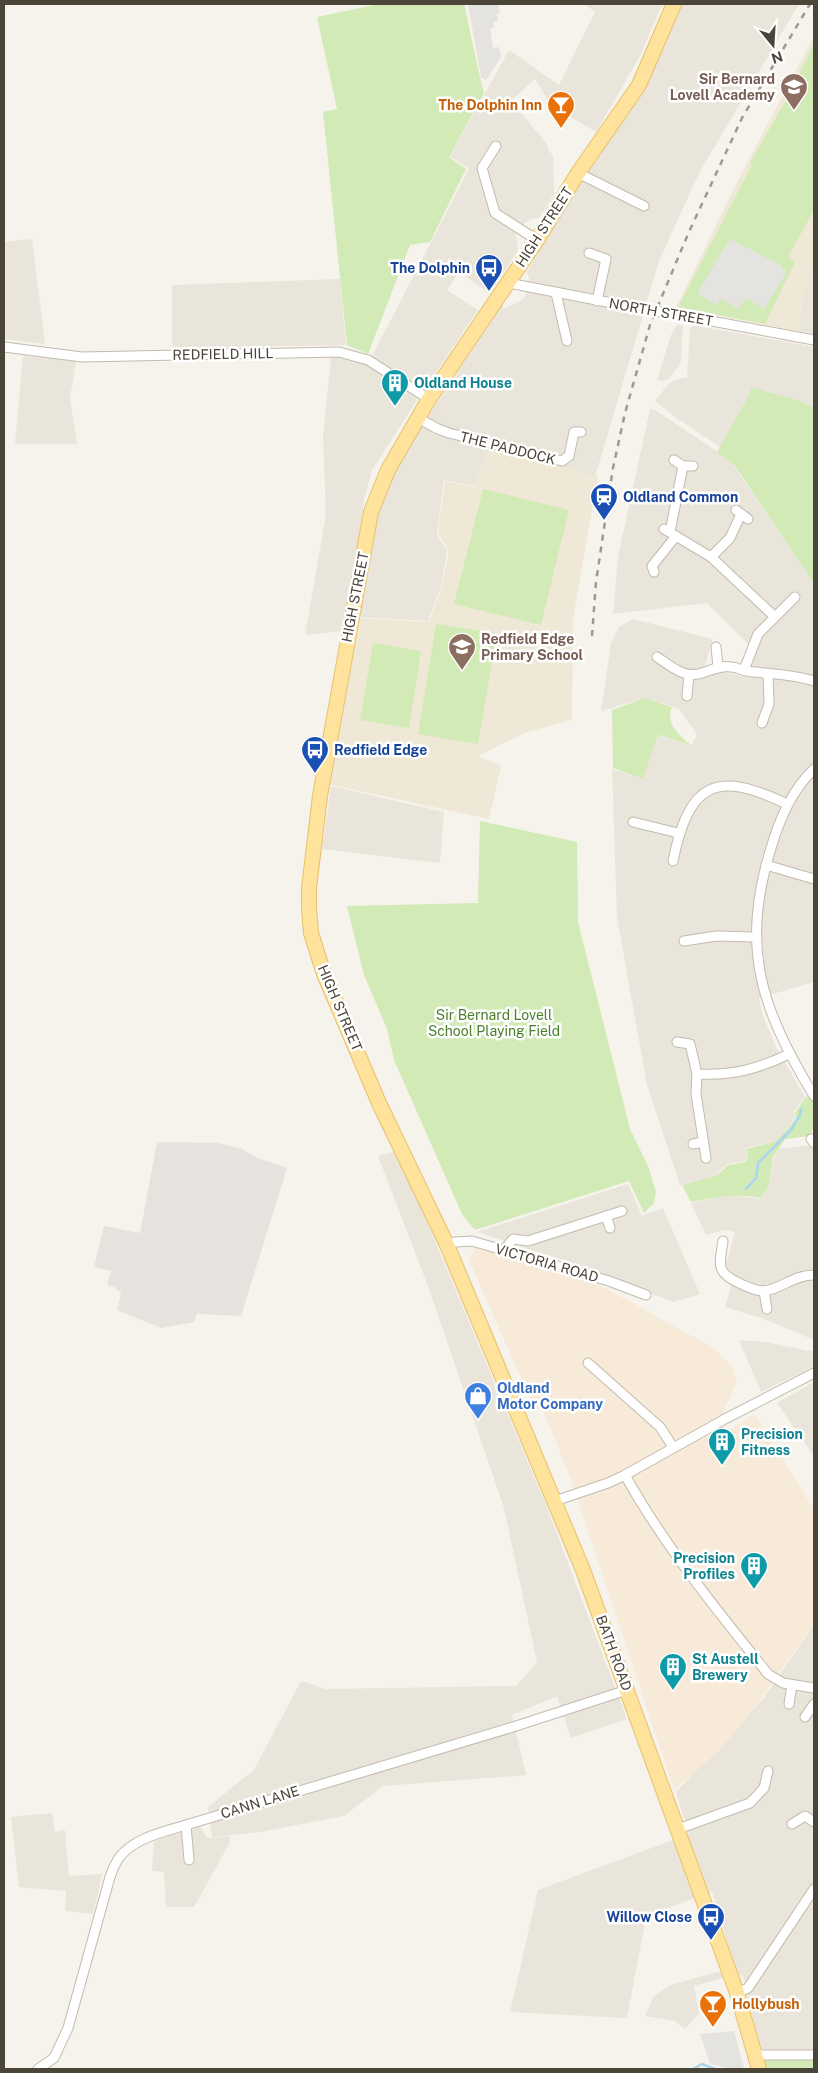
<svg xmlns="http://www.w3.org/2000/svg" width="818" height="2073" viewBox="0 0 818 2073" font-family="'Public Sans',sans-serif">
<rect width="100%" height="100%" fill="#f6f3ec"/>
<g fill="#eae5da">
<path d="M584,4h78l-22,52 -44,76 -45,-27 -16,-26 -24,22 36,43 1,5 5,7 1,38 -15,24 -9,1 -15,13 3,18 -22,34 -8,8 -29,-20 -12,18 31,20 -47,70 -16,4 -43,-28 97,-187 -19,-13 59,-106 50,35 36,-73z"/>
<path d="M683,4h116l-100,169 -40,88 -64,216 -105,-30 -16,39 -30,-6 -7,54 10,17 -6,36 -13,34 -68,-4 20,-115 18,-40 104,-158 2,5 20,-10 6,-17 -3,-10 20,-35 91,-142z"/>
<path d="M32,239l13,105 -41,-5v-97z"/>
<path d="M809,270l5,1v63l-17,-3z"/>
<path d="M340,279l6,66 -174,3v-63z"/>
<path d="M677,325l6,1 -2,36 -11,16 -7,3 -6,-1 14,-45z"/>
<path d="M693,325l121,22v61l-14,-7 -49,-14 -2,8 -29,52 -45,-30 -20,-16 14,-18 12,-5h6l3,-49z"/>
<path d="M23,356l53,5 -6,37 7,46h-62z"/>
<path d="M331,357l16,2 21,6 48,33 1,2 -45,70 -7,26 -22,135 -38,4 21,-120 -3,-79z"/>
<path d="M650,409l5,1 75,50 84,124v398l-55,16 3,15 13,32 30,52 -11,14 1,8 -19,22 -31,7 2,10 -3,3 -17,3 -11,11 -36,10 -33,-100 -30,-168 -5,-148 31,10 15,-43 34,9 5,-11 -19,-26 -33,-10 -44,13 10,-68 8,-16 14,-8 80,20 -9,29 46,10 4,-28 -47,-47 -94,11 5,-57z"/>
<path d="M331,786l113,26 -4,51 -118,-14z"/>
<path d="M813,1145l1,3v192l-47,-20 -42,-13 9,-30 -6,-4 -2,-8 9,-33 -11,-2 -18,5 -15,-32 38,-8 32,4 7,-11 5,-23 -1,-4 7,-12z"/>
<path d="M397,1151l149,354 81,214 -56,19 -14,-42 -45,19 14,60 -143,11 -39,30 -84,16 -48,5 -4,-30 46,-37 47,-89 25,8 190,-3 21,-24 -33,-154 -76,-222 -50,-130z"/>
<path d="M628,1184l14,32 21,-8 37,86 -27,8 -92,-36 -104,-34z"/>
<path d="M739,1340l26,2 49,10v14l-53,26z"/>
<path d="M814,1382v74l-37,-53z"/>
<path d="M814,1625v442l-1,-9 -50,5 -20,-88 -18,2 -31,9 5,27 -14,16 -10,-8 -30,-5 9,-20 17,-11 64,-18 -23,-76 -66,26 -19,101 -117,-6 28,-122 151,-56 -13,-42 87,-93z"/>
<path d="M52,1813l3,19 10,-2 4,46 33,-2 -9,40 -28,-3 1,-20 -47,-4 -8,-70z"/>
<path d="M199,1824l8,14 23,-2 -1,8 -35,63h-28l-2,-35 -12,-1 2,-30z"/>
</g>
<path fill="#f7ead8" d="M475,1247l128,40 111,61 18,19 5,14 -16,36 4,16 30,-19 59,96v114l-60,84 -34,42 -46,40 -102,-308 -30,-75 -7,3 -66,-150z"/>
<path fill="#e6e2dd" d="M157,1142l60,1 23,5 18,10 29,10 -46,148 -44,-2 -3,8 -33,6 -44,-18 4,-17 -7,-6 -7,-2 4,-14 -17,-4 10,-41 36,7z"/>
<g fill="#efe8d6">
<path d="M814,36v235h-5l-12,60 -121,-23 59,-122z"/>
<path d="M490,447l108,30 -25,141 -1,102 -45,12 -49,24 23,10 -12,53 -162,-35 34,-166 68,4 13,-35 7,-36 -11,-18 7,-52 29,6z"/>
</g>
<g fill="#d2eab5">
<path d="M379,4h85l16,73 -2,1h2l4,15 -35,64 17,12 -36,73 -20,3 -42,109 -21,-9 -24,-233 14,-3 -20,-92z"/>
<path d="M814,44v166l-26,47 7,5 -30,62 -87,-17 74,-142 -2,-2 39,-68z"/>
<path d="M751,387l49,14 14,7v176l-79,-118 -18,-14 32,-57z"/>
<path d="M483,489l86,21 -28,115 -87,-21z"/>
<path d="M436,624l61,9 -19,111 -60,-10z"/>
<path d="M373,643l48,8 -12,77 -49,-8z"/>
<path d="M645,698l27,9c-7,16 7,29 19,38l-33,-10 -15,44 -30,-11 -1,-58z"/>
<path d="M480,821l97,21 1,80 52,207 18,37 8,26 -2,11 -10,10 -15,-32 -154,49 -13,-16 -68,-154 -7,-31 -23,-54 -17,-69 131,-3z"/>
<path d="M814,1092v33l-4,11 -25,3 -13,20v7l-4,21 -7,11c-27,-5 -44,-1 -70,4l-9,-17 35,-10 11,-10 17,-3 3,-4 -2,-9 30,-8 20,-22 -1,-6 10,-15z"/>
<path d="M770,2057l43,1 1,11h-51v-6z"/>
</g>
<g fill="#e5e3e0">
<path d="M468,4h30l2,10h-3l1,7 -5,1 1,6 -4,1 3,19 6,-1 2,10 -15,23 -5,-3z"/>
<path d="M730,239l52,27 -1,3 6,3 -23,37 -18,-11 -7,11 -18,-10 -5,6 -19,-12z"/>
<path d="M734,2031l10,37 -11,1 -23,-5 -10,-30z"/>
</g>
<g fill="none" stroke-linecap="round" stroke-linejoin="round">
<g stroke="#a9d4f2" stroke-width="2.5">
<path d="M746,1189l10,-11 2,-15 33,-33 9,-15 1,-6"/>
<path d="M693,2069l9,-5 13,5"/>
</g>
<defs>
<g id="minor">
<path d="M496,146l-14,22 13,45 42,27"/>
<path d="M578,173l66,33"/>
<path d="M589,253l17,6 -9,42"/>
<path d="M508,283l130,25"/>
<path d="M556,293l11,48"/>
<path d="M679,315l135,25"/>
<path d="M4,347l78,10 257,-5 29,8 61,39"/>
<path d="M418,418l20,11 11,4 113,28 7,-5 5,-24h7"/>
<path d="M674,460l9,6h10"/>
<path d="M736,510l12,9"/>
<path d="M664,529l47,28 63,59"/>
<path d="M670,532l13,-66"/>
<path d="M711,557l19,-19 11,-24"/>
<path d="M654,572l-2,-6 24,-30"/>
<path d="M716,647l2,20"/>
<path d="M657,657c14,9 27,22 45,16 10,-3 18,-8 29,-6 5,0 10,3 15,4 23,3 46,3 68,10"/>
<path d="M744,670l14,-36 37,-37"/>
<path d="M687,696l2,-21"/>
<path d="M762,723l7,-19 -1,-31"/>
<path d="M814,769c-22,21 -34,49 -43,79 -31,101 -10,160 43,248"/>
<path d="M633,822l45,11"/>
<path d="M673,861c16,-79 43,-91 114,-57"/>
<path d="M766,865l48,14"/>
<path d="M684,941l32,-5 40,1"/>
<path d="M677,1042l13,2 7,30c35,2 61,-5 92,-20"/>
<path d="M697,1074l-1,20 10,64"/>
<path d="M811,1139l3,4"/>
<path d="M693,1144l10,-2"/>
<path d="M606,1216l4,12"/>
<path d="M723,1241c-4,25 -7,32 18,43 7,3 14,7 22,7 17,-1 30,-16 51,-16"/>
<path d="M447,1245l8,-3 17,-1 137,40 37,14"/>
<path d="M504,1250l9,-11 15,2 94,-30"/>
<path d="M764,1291l3,18"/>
<path d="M588,1363l72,64 13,20"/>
<path d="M625,1475c40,72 92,135 143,199l15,9 31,5"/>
<path d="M555,1501l53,-18 17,-8 100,-56 89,-46"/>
<path d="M789,1704l3,-19"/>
<path d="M805,1717l9,-13"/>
<path d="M792,1824l13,-8 9,6"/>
<path d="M186,1825l3,35"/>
<path d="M678,1829l72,-26 14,-15 4,-17"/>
<path d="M737,1993l11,-5 66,-99"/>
<path d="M755,2055h59"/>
<path d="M38,2069l16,-11 14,-30 42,-151c2,-6 5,-13 8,-18 15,-21 45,-27 68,-34l327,-98 114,-37"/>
</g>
<path id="primary" d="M674,4l-35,81 -61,88 -41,67 -108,159 -41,71 -17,42 -51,284 -11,92v20l2,25 13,41 55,129 68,142 136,325 154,423 22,76"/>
</defs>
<use href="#minor" stroke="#c2bbae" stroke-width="11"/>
<use href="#primary" stroke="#e6c16a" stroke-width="16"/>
<use href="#minor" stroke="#fff" stroke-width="9"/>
<use href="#primary" stroke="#ffe39c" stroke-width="14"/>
<path stroke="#9a9a9a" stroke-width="2.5" stroke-dasharray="6 6" stroke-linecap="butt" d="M592,636l4,-54 17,-114 12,-55 25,-88 38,-91 54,-116 68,-114"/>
<defs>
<path id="minor-bridge" d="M638,308l41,7"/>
</defs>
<use href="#minor-bridge" stroke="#c2bbae" stroke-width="11" stroke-linecap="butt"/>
<use href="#minor-bridge" stroke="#fff" stroke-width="9"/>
</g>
<defs>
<symbol id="school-pin" viewBox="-11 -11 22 30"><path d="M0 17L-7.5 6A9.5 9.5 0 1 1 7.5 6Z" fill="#8d6e63" stroke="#fff"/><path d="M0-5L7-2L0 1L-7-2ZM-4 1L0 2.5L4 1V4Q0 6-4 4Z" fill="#fff"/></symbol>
<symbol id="bar-pin" viewBox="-11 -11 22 30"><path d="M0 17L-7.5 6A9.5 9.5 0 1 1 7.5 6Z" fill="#e8710a" stroke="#fff"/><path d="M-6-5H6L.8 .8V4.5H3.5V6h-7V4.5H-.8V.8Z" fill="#fff"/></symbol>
<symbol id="bus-pin" viewBox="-11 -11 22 30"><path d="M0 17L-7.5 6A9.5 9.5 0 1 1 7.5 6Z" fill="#1a4fb4" stroke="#fff"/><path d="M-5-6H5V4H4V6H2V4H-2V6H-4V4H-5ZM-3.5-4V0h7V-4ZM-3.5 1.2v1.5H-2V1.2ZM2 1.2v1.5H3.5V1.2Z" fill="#fff"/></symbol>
<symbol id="building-pin" viewBox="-11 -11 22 30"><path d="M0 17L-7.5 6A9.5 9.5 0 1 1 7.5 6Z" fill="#0f9aa8" stroke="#fff"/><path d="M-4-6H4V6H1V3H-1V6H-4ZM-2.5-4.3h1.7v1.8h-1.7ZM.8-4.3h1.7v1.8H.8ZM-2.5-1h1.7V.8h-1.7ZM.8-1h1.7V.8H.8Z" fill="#fff"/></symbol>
<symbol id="station-pin" viewBox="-11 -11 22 30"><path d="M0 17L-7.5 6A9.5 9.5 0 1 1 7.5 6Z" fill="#1a4fb4" stroke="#fff"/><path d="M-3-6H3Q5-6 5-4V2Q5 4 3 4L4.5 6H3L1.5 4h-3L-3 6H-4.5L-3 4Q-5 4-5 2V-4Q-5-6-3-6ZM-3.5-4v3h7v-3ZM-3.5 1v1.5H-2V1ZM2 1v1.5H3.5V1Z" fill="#fff"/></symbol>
<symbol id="shop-pin" viewBox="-11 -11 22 30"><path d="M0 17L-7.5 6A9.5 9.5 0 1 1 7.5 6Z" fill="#3f7fe0" stroke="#fff"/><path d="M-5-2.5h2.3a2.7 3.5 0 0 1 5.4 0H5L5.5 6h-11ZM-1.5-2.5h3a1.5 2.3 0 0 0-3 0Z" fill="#fff"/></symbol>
</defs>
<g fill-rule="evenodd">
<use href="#school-pin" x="778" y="71" width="32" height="43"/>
<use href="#bar-pin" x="545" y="89" width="32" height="43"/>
<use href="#bus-pin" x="473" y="252" width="32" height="43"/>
<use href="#building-pin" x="379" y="367" width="32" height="43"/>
<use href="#station-pin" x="588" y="481" width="32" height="43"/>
<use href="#school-pin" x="446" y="631" width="32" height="43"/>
<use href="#bus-pin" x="299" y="734" width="32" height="43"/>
<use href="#shop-pin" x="462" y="1380" width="32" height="43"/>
<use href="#building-pin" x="706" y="1426" width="32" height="43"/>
<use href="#building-pin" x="738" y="1550" width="32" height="43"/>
<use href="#building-pin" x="657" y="1651" width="32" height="43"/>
<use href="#bus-pin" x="695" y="1901" width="32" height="43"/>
<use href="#bar-pin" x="697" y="1988" width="32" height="43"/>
</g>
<g text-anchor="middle" stroke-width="5" stroke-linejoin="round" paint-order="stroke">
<g font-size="14" font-weight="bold" fill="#785e54" stroke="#fff" text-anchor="end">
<text x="775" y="84">Sir Bernard<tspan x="775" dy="16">Lovell Academy</tspan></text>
<text x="481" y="644" text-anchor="start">Redfield Edge<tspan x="481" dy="16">Primary School</tspan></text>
</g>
<g font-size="14" font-weight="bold" fill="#c56008" stroke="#fff" text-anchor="end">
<text x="542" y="110">The Dolphin Inn</text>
<text x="732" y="2009" text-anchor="start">Hollybush</text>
</g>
<g font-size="14" fill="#4b4439" stroke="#fff">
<text transform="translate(544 227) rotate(-57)" y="5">HIGH STREET</text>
<text transform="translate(661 312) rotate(10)" y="5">NORTH STREET</text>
<text transform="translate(223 354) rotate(-1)" y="5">REDFIELD HILL</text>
<text transform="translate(508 448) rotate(14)" y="5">THE PADDOCK</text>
<text transform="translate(355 597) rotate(-79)" y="5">HIGH STREET</text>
<text transform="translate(340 1008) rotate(67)" y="5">HIGH STREET</text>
<text transform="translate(547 1263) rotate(16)" y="5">VICTORIA ROAD</text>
<text transform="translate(614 1653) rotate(70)" y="5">BATH ROAD</text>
<text transform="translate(260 1802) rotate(-17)" y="5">CANN LANE</text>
</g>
<g font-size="14" font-weight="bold" fill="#164399" stroke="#fff" text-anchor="end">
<text x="470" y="273">The Dolphin</text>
<text x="623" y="502" text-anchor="start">Oldland Common</text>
<text x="334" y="755" text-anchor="start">Redfield Edge</text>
<text x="692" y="1922">Willow Close</text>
</g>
<g font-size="14" font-weight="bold" fill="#0d838f" stroke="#fff" text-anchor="start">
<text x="414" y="388">Oldland House</text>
<text x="741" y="1439">Precision<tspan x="741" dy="16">Fitness</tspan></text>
<text x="735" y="1563" text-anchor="end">Precision<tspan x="735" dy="16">Profiles</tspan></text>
<text x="692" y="1664">St Austell<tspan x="692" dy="16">Brewery</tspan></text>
</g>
<g font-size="14" fill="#4a7f2a" stroke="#fff">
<text x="494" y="1020">Sir Bernard Lovell<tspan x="494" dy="16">School Playing Field</tspan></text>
</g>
<g font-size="14" font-weight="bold" fill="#366cbe" stroke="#fff" text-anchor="start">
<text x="497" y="1393">Oldland<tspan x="497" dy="16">Motor Company</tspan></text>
</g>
</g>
<rect width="818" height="2073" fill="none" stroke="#4b4439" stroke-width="10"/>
<g transform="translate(773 45) rotate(162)" stroke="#ffffff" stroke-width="4" paint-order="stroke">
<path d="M0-4L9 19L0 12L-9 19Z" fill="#4b4439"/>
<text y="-8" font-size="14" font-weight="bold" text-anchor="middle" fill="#4b4439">N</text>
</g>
</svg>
